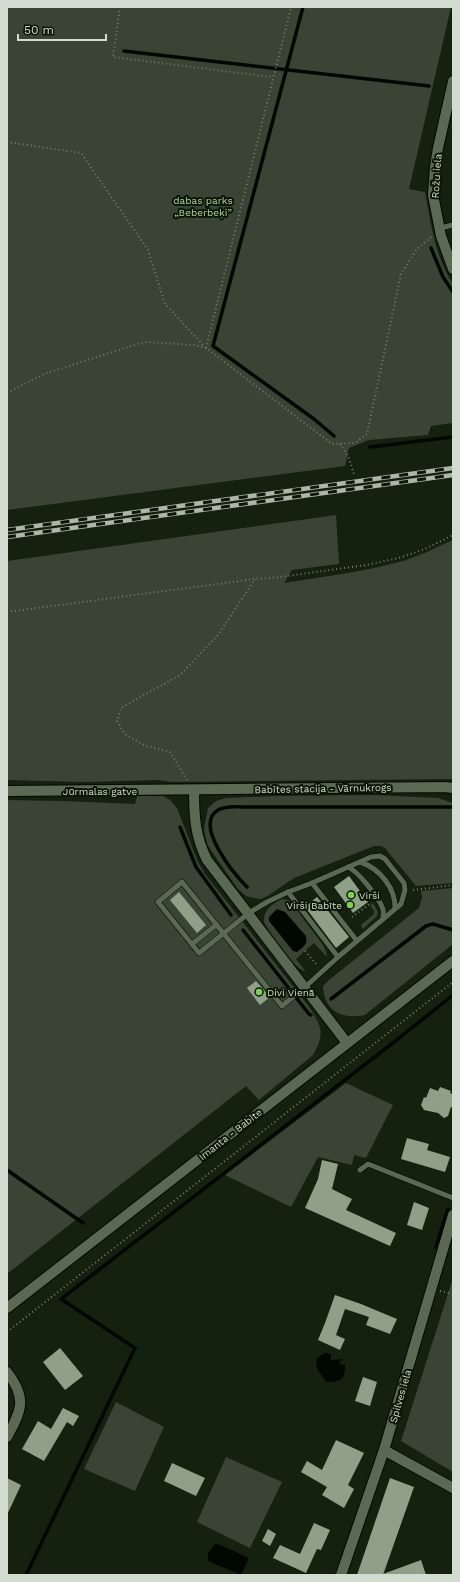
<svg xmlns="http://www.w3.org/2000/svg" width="460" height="1582" viewBox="0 0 460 1582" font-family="'Work Sans',sans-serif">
<rect width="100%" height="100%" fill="#14210e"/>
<g fill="#394434">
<path d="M7,7h444l-42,182 16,3c6,31 10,65 28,92v139l-22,3 -3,9 -59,5 -20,8 -4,18 -338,44z"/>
<path d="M336,515l3,49 -47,6 -8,13c38,-6 78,-11 115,-21 19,-5 36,-14 54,-22v239l-281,3 -14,-2 -75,2 -76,-2v-219z"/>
<path d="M373,795l65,3 15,5v80l-37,3 -31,-38 -4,-2h-7l-80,32 -25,17 -8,4 -7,-1 -8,-2 -8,-7 -19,-27 -12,-18 -3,-15 4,-21 8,-7 10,-3 51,-2z"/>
<path d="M137,796h26l7,4 7,8 20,52 8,14 105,134c12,19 15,26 3,47l-54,45 -13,-14 -239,188v-474l55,1 73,3z"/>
<path d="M453,888v56l-88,71c-23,5 -41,-4 -42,-29l6,-6 90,-72 3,-11 -1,-6z"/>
<path d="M282,899l6,1 5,5 30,40 3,7 1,5 -13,-14 -18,16 10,13c-15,-6 -34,-36 -42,-50 -1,-12 8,-18 18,-23z"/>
<path d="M373,903l5,9 -1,4 -14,13 -2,-4 13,-11v-3l-4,-6z"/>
<path d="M346,1083l47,22 -27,53 -12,-3 -2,10 -34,-8 -27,50 -66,-32z"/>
<path d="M453,1278v194l-52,-31z"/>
<path d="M116,1402l48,25 -29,64 -51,-22z"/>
<path d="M226,1457l56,25 -32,66 -53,-26z"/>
</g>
<g fill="#000700">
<path d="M277,909l8,3 21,24c2,9 -3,11 -9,16l-4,-1 -24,-30v-4z"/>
<path d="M325,1353l6,1v6l11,-1 -3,5 6,1c0,16 -4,16 -19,17l-10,-15 1,-9z"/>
<path d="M216,1543l33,15 -8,17 -33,-14v-8z"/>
</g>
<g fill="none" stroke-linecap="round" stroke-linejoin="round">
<g stroke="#000700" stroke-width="3.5">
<path d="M303,7l-90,339 101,73 20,17"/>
<path d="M124,51l305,35"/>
<path d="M431,248l12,29 10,15"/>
<path d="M370,447l83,-10"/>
<path d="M180,827l16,40 35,48"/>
<path d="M247,887c-12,-12 -54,-62 -29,-77 8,-5 20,-3 28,-3h207"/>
<path d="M243,930l66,84 2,1"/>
<path d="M331,999l95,-73 7,-2 20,6"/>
<path d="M7,1170l76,53"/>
<path d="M436,1247l12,-38"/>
<path d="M26,1575l109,-227 -74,-49 328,-253 64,-51"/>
</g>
</g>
<g fill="#8f9f88">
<path d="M349,876l19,26 -15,11 -19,-26z"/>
<path d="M179,892l27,33 -9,8 -27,-33z"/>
<path d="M317,897l32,40 -13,11 -31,-41z"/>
<path d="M256,981l14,16 -10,8 -13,-17z"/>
<path d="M440,1087l11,4 -1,2 3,1v14l-2,-1 -3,9 -4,2 -6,-5 -14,-3 -3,-5 3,-8 2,1 4,-10 8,3z"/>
<path d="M407,1138l22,6 -2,6 23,7 -5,15 -44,-13z"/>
<path d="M322,1160l16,4 -6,25 20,10 -6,11 50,23 -6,13 -85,-38 13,-29z"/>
<path d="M414,1202l15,6 -7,22 -15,-5z"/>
<path d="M335,1295l26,9 36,15 -7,15 -24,-9 3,-8 -24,-8 -9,26 9,4 -5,11 -22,-10 7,-17z"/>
<path d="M60,1348l23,28 -18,14 -22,-28z"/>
<path d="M363,1377l14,5 -7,24 -15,-5z"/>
<path d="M63,1408l16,8 -6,10 -6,-4 -23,39 -22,-12 16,-28 13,8z"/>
<path d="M336,1440l28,13 -16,32 6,4 -10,19 -22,-13 5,-8 -26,-15 6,-11 15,9z"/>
<path d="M172,1463l33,15 -9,18 -32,-15z"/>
<path d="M7,1478l14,7 -14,30z"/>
<path d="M390,1478l24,9 -31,88h-26z"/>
<path d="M314,1523l16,7 -9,20 -4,-1 -11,24 -33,-15 7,-13 20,9z"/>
<path d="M268,1529l8,5 -6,12 -8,-5z"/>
<path d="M421,1560l5,15h-42l-1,-1z"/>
</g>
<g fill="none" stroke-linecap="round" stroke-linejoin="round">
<defs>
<g id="lane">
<path d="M440,228l13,-3"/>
<path d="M360,862c19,6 36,26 35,47"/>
<path d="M348,867c10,4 31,31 35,42 1,3 0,6 0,10"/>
<path d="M312,883l45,58"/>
<path d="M288,892l50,65"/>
<path d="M192,944l24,-19"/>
<path d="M304,988l34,-31 63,-53 4,-14 -1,-7 -19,-24 -5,-3 -9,1 -59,26 -24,9 -21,10 -18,11 -50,40 -41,-51 24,-20 100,124 22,-18"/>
<path d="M360,1170l8,-6 85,34"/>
</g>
<g id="street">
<path d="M453,81l-15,67 -3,19 -2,28 8,41 12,33"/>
<path d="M194,790c0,26 1,46 13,70l140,183"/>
<path d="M7,1372c20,26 15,38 0,65"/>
<path d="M384,1450l69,38"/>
<path d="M341,1575l43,-125 69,-235"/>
</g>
<g id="secondary">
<path d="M7,791l438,-4 8,1"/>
<path d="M7,1308l446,-347"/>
</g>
</defs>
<use href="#lane" stroke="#020a00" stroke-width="6"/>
<use href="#street" stroke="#020a00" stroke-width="12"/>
<use href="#secondary" stroke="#020a00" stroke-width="12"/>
<g stroke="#737e6e" stroke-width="2" stroke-dasharray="1 3" stroke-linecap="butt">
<path d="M120,7l-7,50 159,20"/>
<path d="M7,142l74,11 67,97 17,54 40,43"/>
<path d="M206,348l85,-341"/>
<path d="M7,393l37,-19 100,-32 50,3 12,3 126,96 23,-1 12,-9 34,-160 16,-25 14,-12"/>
<path d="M340,444l8,12 6,18"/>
<path d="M7,612l248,-33 25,-2 86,-12 33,-7 26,-9 28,-14"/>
<path d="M187,780l-17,-28 -24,-6 -21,-12 -8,-13 4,-13 59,-33 38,-40 37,-56"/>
<path d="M413,890l40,-5"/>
<path d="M352,917l19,-14"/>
<path d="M305,951l13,15"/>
<path d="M440,1291l13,3"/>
<path d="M7,1332l446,-350"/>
</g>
<use href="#lane" stroke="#5a6953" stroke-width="5"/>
<use href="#street" stroke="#5a6953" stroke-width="10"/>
<use href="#secondary" stroke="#5a6953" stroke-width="10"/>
<defs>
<g id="rail">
<path d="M7,530l446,-62"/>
<path d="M7,537l446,-62"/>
</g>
</defs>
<use href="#rail" stroke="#acb6a9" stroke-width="4.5"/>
<use href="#rail" stroke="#0b1706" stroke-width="3" stroke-dasharray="9" stroke-linecap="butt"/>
</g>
<g fill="#7fd052" stroke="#0b1706" stroke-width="1.5">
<circle cx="351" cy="895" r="4"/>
<circle cx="350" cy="905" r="4"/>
<circle cx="259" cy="992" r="4"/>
</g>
<g text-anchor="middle" stroke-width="4" stroke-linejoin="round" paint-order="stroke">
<g font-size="10" fill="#d2dbcf" stroke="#0b1706">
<text transform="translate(436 176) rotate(-86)" y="4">Rožu iela</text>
<text transform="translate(323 788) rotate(-1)" y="4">Babītes stacija - Vārnukrogs</text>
<text x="100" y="795">Jūrmalas gatve</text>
<text transform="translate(230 1134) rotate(-38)" y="4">Imanta - Babīte</text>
<text transform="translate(400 1396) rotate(-74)" y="4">Spilves iela</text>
</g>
<g font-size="10" fill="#b0d39f" stroke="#0b1706">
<text x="203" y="204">dabas parks<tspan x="203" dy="12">„Beberbeķi”</tspan></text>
</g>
<g font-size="10" fill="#d2dbcf" stroke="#0b1706" text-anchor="start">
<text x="359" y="899">Virši</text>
<text x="342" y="909" text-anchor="end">Virši Babīte</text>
<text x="267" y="996">Divi Vienā</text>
</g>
</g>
<rect width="460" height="1582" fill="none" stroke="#d2dbcf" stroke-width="16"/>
<path d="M18 34v6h88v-6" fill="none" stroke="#d2dbcf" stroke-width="2"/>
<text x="24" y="34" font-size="12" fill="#d2dbcf" stroke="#0b1706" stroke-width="3" paint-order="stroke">50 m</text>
</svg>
